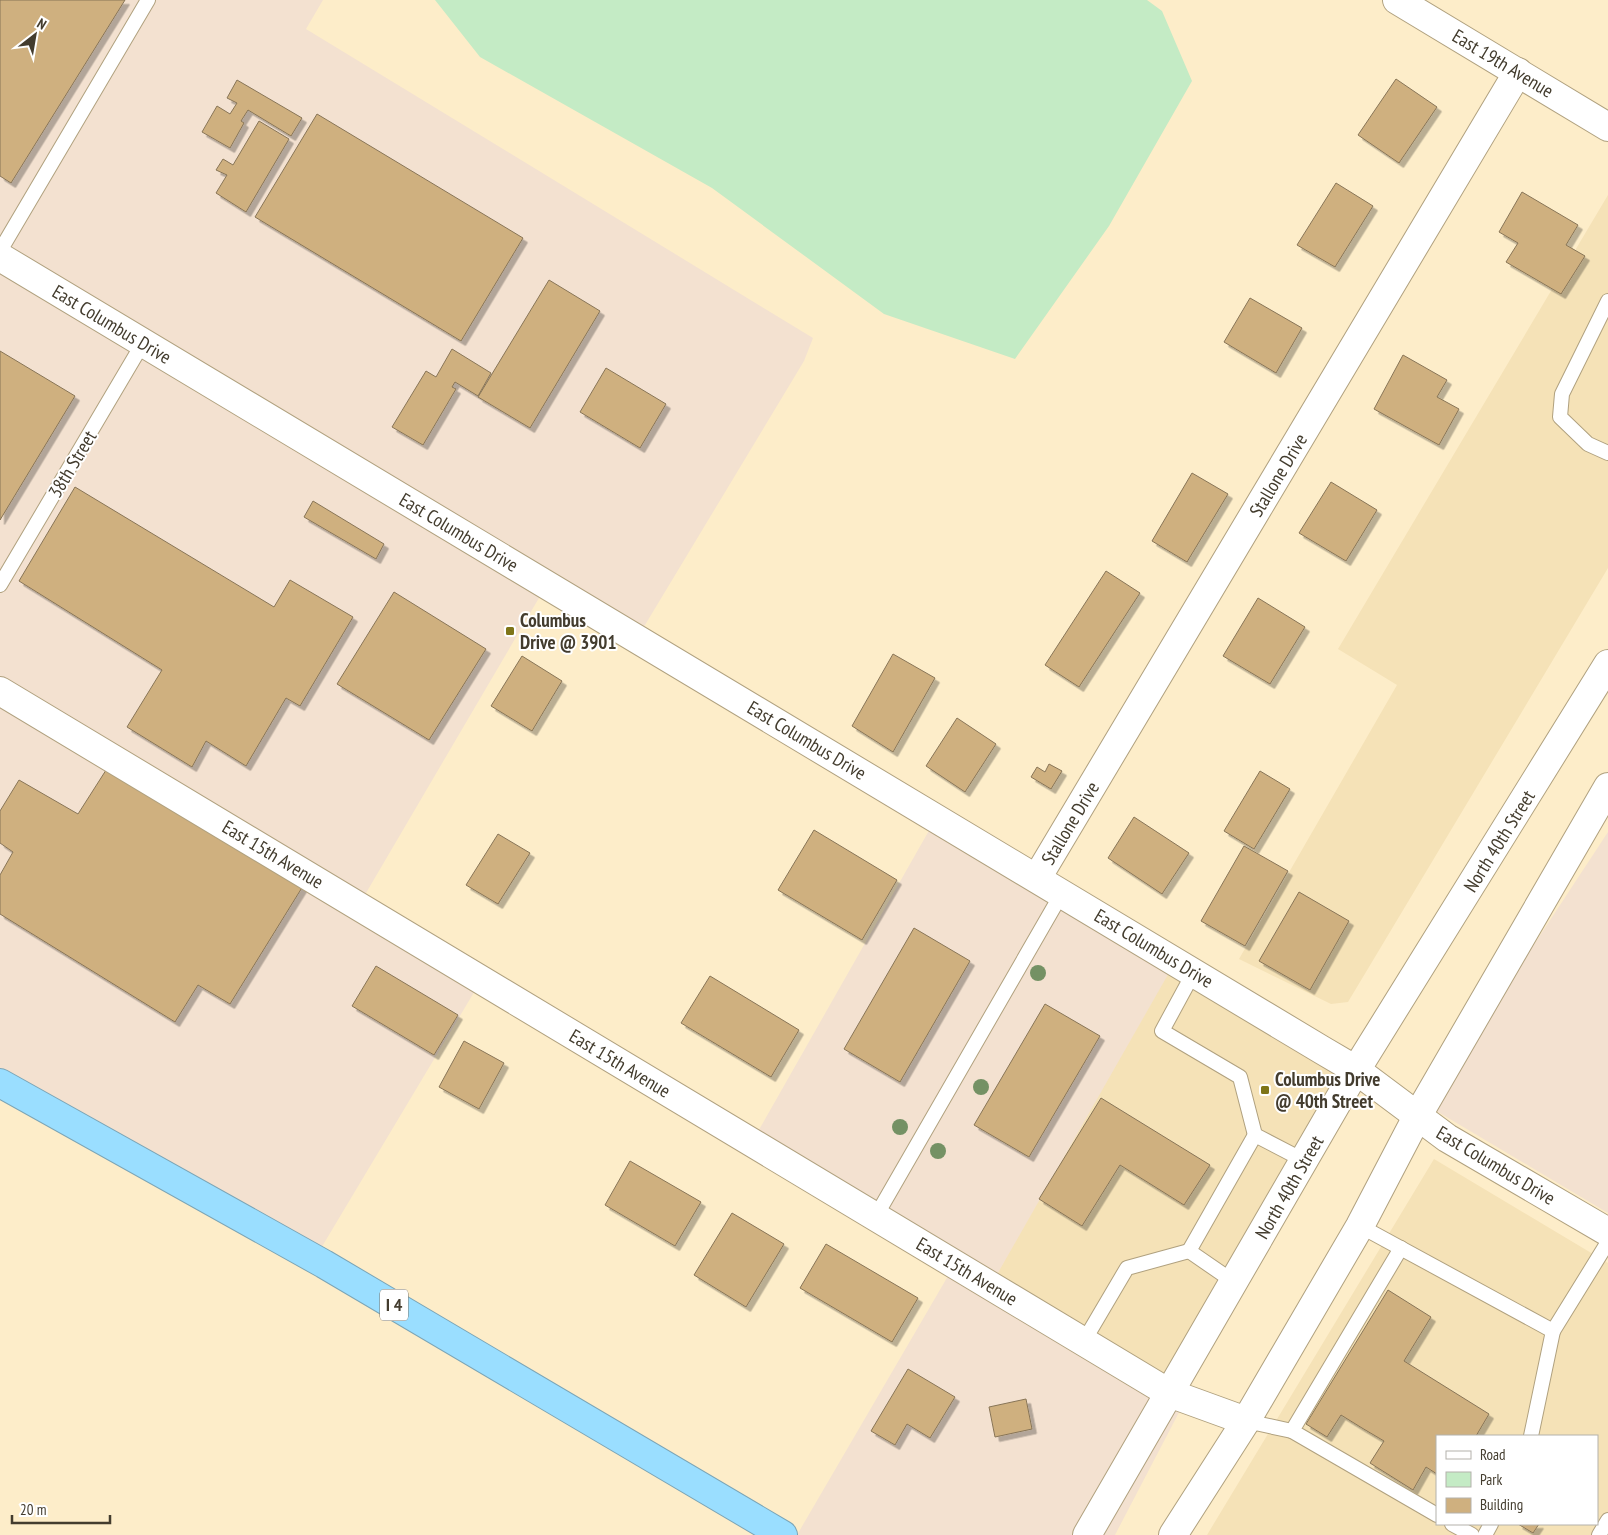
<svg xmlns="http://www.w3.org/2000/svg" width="1608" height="1535" viewBox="0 0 1608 1535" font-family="'PT Sans Narrow',sans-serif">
<defs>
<filter id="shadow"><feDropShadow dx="4.5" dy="4.5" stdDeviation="0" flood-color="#0004"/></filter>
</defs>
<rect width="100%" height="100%" fill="#fdedc9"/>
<g fill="#f5e2b7" fill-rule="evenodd">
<path d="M1608,195v373l-260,434 -17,2 -92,-45 158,-274 -59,-36z"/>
<path d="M1165,958l194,121 -177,318 -187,-119z"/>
<path d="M1434,1159l174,104v272h-401zM1437,1436h160v88h-160z"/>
</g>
<g fill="#f3e1d0">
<path d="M0,0h323l-17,29 507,309 -9,23 -162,269 -642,-384z"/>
<path d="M0,258l546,328 -187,319 123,74 -174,291 -308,-188z"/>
<path d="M935,820l239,144 -179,314 -239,-143z"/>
<path d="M1608,832v381l-180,-107z"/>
<path d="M955,1264l231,135 -71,136h-318z"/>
</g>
<path fill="#c4ebc5" d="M435,0h712l15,11 30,70 -83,145 -94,133 -131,-45 -172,-126 -232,-131z"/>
<g fill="#cfb07f" stroke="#887557" filter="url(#shadow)">
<path d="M0,0h125l-114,183 -11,-7z"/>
<path d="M1396,79l41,28 -38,56 -41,-28z"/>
<path d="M237,80l65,38 -11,18 -43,-26 -7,11 3,2 -14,25 -28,-16 15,-26 13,8 7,-11 -10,-5z"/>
<path d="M317,114l206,124 -62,103 -206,-124z"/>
<path d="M259,121l30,18 -43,73 -30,-19 11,-18 -11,-5 7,-11 10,6z"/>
<path d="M1336,183l37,23 -38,61 -38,-22z"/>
<path d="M1522,192l56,33 -12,20 19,11 -24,38 -55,-32 12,-19 -19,-11z"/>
<path d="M549,280l51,31 -70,117 -52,-31z"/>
<path d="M1250,298l52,30 -26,45 -52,-31z"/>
<path d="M452,349l39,24 -13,23 -23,-14 -3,5 4,2 -33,56 -31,-18 34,-56 10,6z"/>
<path d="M0,351l75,45 -75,124z"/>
<path d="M1403,355l44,25 -10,17 22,12 -20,36 -65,-36z"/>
<path d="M606,368l60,36 -26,44 -60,-36z"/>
<path d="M1192,473l36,21 -41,68 -35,-21z"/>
<path d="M1331,482l46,28 -31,51 -47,-28z"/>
<path d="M75,487l199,120 16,-27 63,37 -53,89 -14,-8 -40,68 -40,-25 -14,26 -65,-40 35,-57 -143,-89z"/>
<path d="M313,501l71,43 -8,15 -72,-42z"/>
<path d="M1106,571l34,22 -61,94 -34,-22z"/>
<path d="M394,592l92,57 -57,91 -92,-56z"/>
<path d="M1258,598l47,29 -35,57 -47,-28z"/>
<path d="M893,654l42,24 -42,74 -41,-26z"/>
<path d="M522,656l40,25 -30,50 -41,-25z"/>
<path d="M957,718l39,26 -31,48 -39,-26z"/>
<path d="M1049,764l13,7 -11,18 -20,-12 6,-10 8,5z"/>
<path d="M108,767l195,119 -73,118 -32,-19 -23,37 -175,-108v-39l13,-23 -13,-9v-32l19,-31 59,34z"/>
<path d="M1260,771l30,18 -36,60 -30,-18z"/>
<path d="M1134,817l55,36 -27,41 -54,-36z"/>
<path d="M814,830l83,50 -35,60 -84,-50z"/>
<path d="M498,834l32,19 -32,51 -32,-19z"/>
<path d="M1244,846l44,25 -43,75 -44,-25z"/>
<path d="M1299,892l50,29 -39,69 -51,-29z"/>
<path d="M914,928l56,33 -70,121 -56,-33z"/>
<path d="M376,966l82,49 -24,40 -82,-49z"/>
<path d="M710,976l89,54 -28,47 -90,-54z"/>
<path d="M1045,1004l55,32 -71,121 -55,-32z"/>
<path d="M464,1041l40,22 -25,46 -40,-22z"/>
<path d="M1101,1098l109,67 -26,40 -64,-40 -38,61 -43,-27z"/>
<path d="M630,1161l71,41 -26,44 -70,-41z"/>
<path d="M732,1213l52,31 -38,63 -52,-32z"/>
<path d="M826,1244l92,54 -26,44 -92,-54z"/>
<path d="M1388,1290l43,27 -27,44 85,53 -13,22h-39v38l-11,-7 -13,23 -43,-27 14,-22 -22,-13 -21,-13 -14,22 -21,-13z"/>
<path d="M908,1369l47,28 -25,41 -23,-14 -12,21 -24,-14z"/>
<path d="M1026,1399l6,30 -37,8 -6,-30z"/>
<path d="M1518,1524h21l-6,9z"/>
</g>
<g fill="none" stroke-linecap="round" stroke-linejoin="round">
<defs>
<g id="lane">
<path d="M0,251l148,-251"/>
<path d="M1608,301l-46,93 -2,23 28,27 20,9"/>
<path d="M0,585l143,-242"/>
<path d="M1194,972l-32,59 78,46 15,58 50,26"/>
<path d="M876,1216l186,-323"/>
<path d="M1360,1226l193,105 55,-89"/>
<path d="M1401,1248l-109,183 145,84"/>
<path d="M1234,1282l-45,-31 66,-116"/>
<path d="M1084,1341l43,-73 62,-17"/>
<path d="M1246,1421l46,10"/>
<path d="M1531,1436l22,-105"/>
<path d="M1452,1524l20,11"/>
<path d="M1485,1535l6,-11"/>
<path d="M1599,1535l9,-15"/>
</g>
<g id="street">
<path d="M0,691l1169,702 77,28"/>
<path d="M1037,878l481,-806"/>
</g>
<g id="secondary">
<path d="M1397,0l211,127"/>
<path d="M0,257l1322,793 34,20 91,68 161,94"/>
<path d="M1087,1535l269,-465 252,-406"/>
<path d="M1173,1535l73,-114 114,-195 58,-111 190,-328"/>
</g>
<path id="highway" d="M0,1083l324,181 459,271"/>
</defs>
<use href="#lane" stroke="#b0a17f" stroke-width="16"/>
<use href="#street" stroke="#b0a17f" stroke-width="30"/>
<use href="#secondary" stroke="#b0a17f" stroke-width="30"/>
<use href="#highway" stroke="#7ca5b6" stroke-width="30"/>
<use href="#lane" stroke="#fff" stroke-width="14"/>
<use href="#street" stroke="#fff" stroke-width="28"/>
<use href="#secondary" stroke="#fff" stroke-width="28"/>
<use href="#highway" stroke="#9adeff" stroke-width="28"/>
</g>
<g fill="#749164">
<circle cx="1038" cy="973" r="8"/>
<circle cx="981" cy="1087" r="8"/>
<circle cx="900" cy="1127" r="8"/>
<circle cx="938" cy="1151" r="8"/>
</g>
<g fill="#7e7518" stroke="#fff" stroke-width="2">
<rect x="505" y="626" width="10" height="10" rx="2.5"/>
<rect x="1260" y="1085" width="10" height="10" rx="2.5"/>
</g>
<g text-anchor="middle" stroke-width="4" stroke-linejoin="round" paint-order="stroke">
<rect fill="#fff" stroke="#7b766d" stroke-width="1" x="380" y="1289.5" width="28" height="31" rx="4"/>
<g font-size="18" font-weight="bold" fill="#433c2e">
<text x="394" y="1311">I 4</text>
</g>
<g font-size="19" fill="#433c2e" stroke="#fff">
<text transform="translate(1503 63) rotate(31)" y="7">East 19th Avenue</text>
<text transform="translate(112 324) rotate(31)" y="7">East Columbus Drive</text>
<text transform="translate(72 464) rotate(-59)" y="7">38th Street</text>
<text transform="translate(1278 475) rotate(-59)" y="7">Stallone Drive</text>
<text transform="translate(459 532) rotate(31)" y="7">East Columbus Drive</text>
<text transform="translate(807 740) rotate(31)" y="7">East Columbus Drive</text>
<text transform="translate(1070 823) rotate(-59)" y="7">Stallone Drive</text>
<text transform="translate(1499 841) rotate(-58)" y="7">North 40th Street</text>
<text transform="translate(273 854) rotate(31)" y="7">East 15th Avenue</text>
<text transform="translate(1154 948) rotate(31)" y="7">East Columbus Drive</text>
<text transform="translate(620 1063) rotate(31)" y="7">East 15th Avenue</text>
<text transform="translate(1496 1165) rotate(31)" y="7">East Columbus Drive</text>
<text transform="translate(1289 1187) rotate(-60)" y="7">North 40th Street</text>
<text transform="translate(967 1271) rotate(31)" y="7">East 15th Avenue</text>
</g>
<g font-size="19" font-weight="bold" fill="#433c2e" stroke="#fff" text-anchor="start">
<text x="520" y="627">Columbus<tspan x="520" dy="22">Drive @ 3901</tspan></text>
<text x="1275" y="1086">Columbus Drive<tspan x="1275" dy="22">@ 40th Street</tspan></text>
</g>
</g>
<rect x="1436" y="1435" width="162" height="90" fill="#ffffff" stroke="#b4b1ab"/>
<rect x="1446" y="1451" width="25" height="8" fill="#ffffff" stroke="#b4b1ab"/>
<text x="1480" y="1460" font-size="15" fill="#433c2e">Road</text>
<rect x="1446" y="1472" width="25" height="15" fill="#c4ebc5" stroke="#b4b1ab"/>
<text x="1480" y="1485" font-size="15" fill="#433c2e">Park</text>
<rect x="1446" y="1498" width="25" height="15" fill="#cfb07f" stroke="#b4b1ab"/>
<text x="1480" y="1510" font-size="15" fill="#433c2e">Building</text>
<g transform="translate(35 35) rotate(31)" stroke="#ffffff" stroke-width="4" paint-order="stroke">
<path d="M0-4L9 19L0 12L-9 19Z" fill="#433c2e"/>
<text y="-8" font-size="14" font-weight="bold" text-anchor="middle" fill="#433c2e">N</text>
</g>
<path d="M12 1515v8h98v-8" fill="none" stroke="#433c2e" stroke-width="2.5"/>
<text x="20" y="1515" font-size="15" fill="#433c2e" stroke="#ffffff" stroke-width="4" paint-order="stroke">20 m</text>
</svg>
